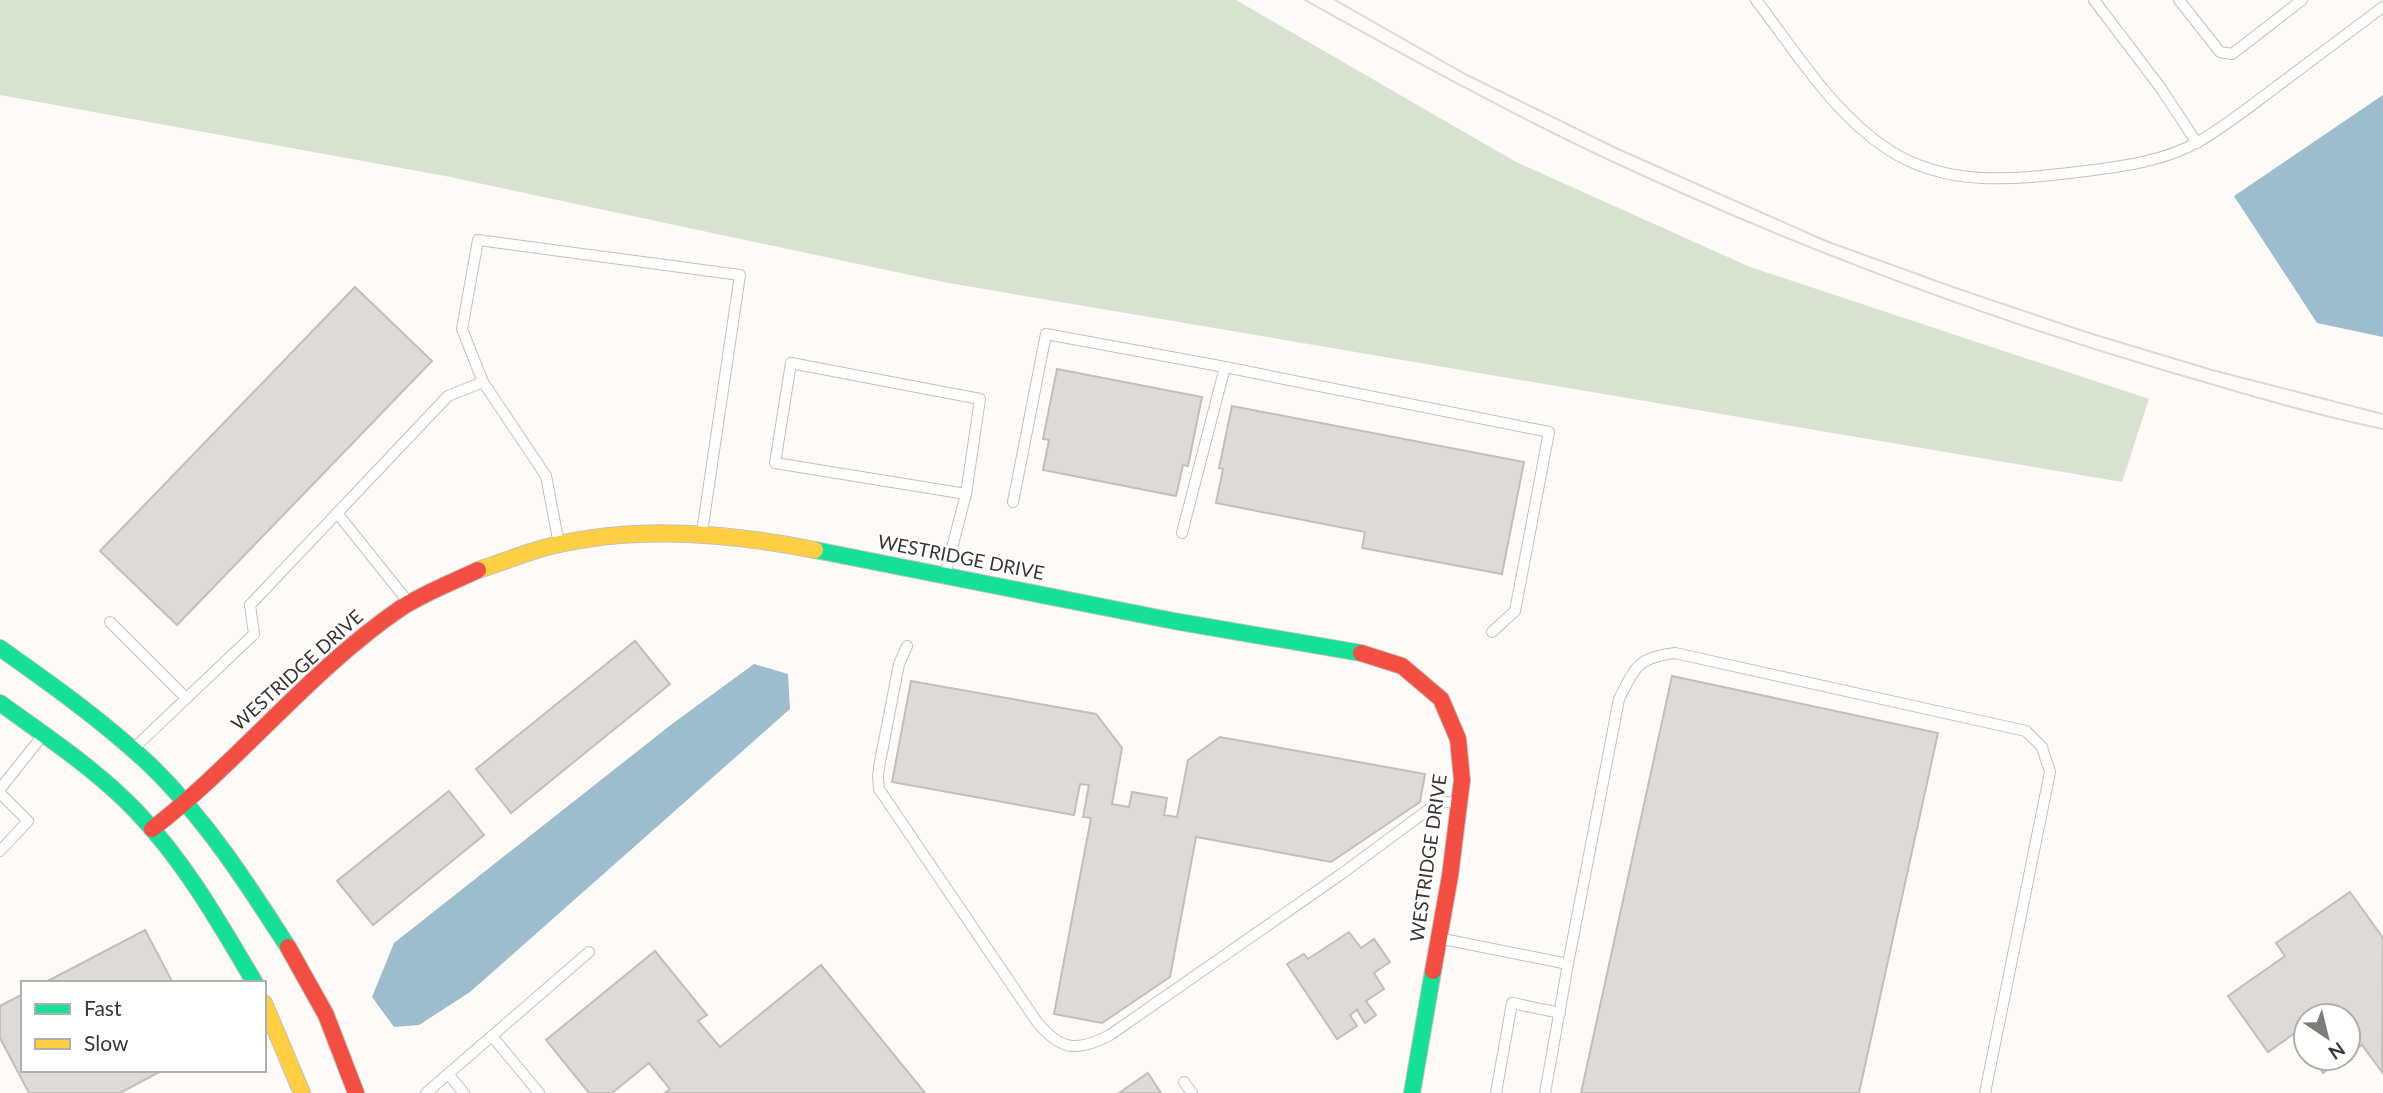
<svg xmlns="http://www.w3.org/2000/svg" width="2383" height="1093" viewBox="0 0 2383 1093" font-family="Lato,sans-serif">
<rect width="100%" height="100%" fill="#fdfaf8"/>
<path fill="#d9e2d0" d="M0,0h1236l280,162 234,105 399,132 -27,83 -1179,-200 -498,-106 -445,-81z"/>
<g fill="#9dbcce">
<path d="M2383,95v242l-66,-14 -83,-127z"/>
<path d="M754,664l34,10 2,35 -320,283 -51,33 -25,2 -22,-30 22,-54 278,-219z"/>
</g>
<g fill="#dddad8" stroke="#c2bebc" stroke-width="2">
<path d="M355,287l77,74 -255,264 -77,-74z"/>
<path d="M1057,369l145,28 -14,69 -5,-1 -7,31 -133,-26 6,-30 -6,-1z"/>
<path d="M1232,406l292,56 -22,112 -140,-26 3,-16 -149,-29 7,-34 -4,-1z"/>
<path d="M635,641l35,43 -159,129 -35,-44z"/>
<path d="M1672,676l266,57 -79,360h-278z"/>
<path d="M911,681l185,33 26,34 -10,56 17,3 3,-15 35,6 -3,17 13,2 11,-57 32,-23 205,37 -5,28 -89,60 -135,-25 -26,140 -68,46 -48,-9 37,-196 -8,-1 6,-32 -9,-1 -6,31 -182,-33z"/>
<path d="M449,791l35,44 -111,90 -36,-44z"/>
<path d="M2350,892l33,46 -1,134 -20,-27 -14,10v-39h-42v32l-11,-15 -27,19 -40,-56 57,-40 -9,-13z"/>
<path d="M145,930l28,53h-129z"/>
<path d="M1349,932l12,16 13,-9 16,23 -16,11 10,16 -18,12 10,14 -11,8 -8,-13 -7,5 7,11 -20,13 -50,-75 17,-10 4,5z"/>
<path d="M655,951l52,64 -9,6 22,26 101,-82 104,128h-260l5,-4 -21,-26 -37,30h-23l-43,-53z"/>
<path d="M23,994v76h140l-43,23h-91l-29,-55v-32z"/>
<path d="M2313,1058h31l-21,15z"/>
<path d="M1148,1073l13,20h-42z"/>
</g>
<g fill="none" stroke-linecap="round" stroke-linejoin="round">
<defs>
<g id="lane">
<path d="M1756,0c40,52 77,114 133,150 60,39 130,29 197,21 38,-5 78,-10 112,-29 26,-15 50,-34 74,-52 37,-28 74,-55 111,-83"/>
<path d="M2094,0l66,87 37,56"/>
<path d="M2179,0l41,52 12,2 70,-54"/>
<path d="M1013,502l33,-168 179,33"/>
<path d="M337,513l72,90"/>
<path d="M1182,533l43,-166 324,65 -34,179 -23,21"/>
<path d="M559,544l-13,-68 -63,-94 -21,-53 16,-89 262,35 -38,257"/>
<path d="M945,575l21,-81 14,-95 -189,-36 -16,100 191,31"/>
<path d="M110,622l76,76"/>
<path d="M907,646l-8,18 -19,98 -2,14 1,13 158,233c24,29 41,30 73,13l230,-160 100,-74 15,2"/>
<path d="M134,748l120,-114 -4,-29 198,-209 35,-14"/>
<path d="M0,789l43,-54"/>
<path d="M0,793l28,28 -28,30"/>
<path d="M1443,939l125,25 51,-265c17,-33 18,-41 56,-46l351,78 16,16 8,25 -65,321"/>
<path d="M492,1036l47,57"/>
<path d="M448,1074l16,19"/>
<path d="M1184,1082l8,11"/>
<path d="M426,1093l163,-141"/>
<path d="M1496,1093l16,-90 48,10"/>
<path d="M1545,1093l23,-129"/>
</g>
<g id="fast">
<path d="M815,550l359,71 187,32"/>
<path d="M0,648c51,36 103,73 149,116 55,53 98,119 139,183"/>
<path d="M0,703c47,34 97,67 137,109 48,50 83,112 118,171"/>
<path d="M1412,1093l21,-122"/>
</g>
<g id="slow">
<path d="M478,570c25,-8 51,-19 77,-25 85,-20 175,-12 260,5"/>
<path d="M264,1003l38,90"/>
</g>
<g id="jam">
<path d="M1361,653l41,13 39,33 17,40 4,41 -12,96 -17,95"/>
<path d="M152,829c88,-68 157,-158 249,-221 23,-15 52,-26 77,-38"/>
<path d="M288,947l38,68 30,78"/>
</g>
</defs>
<use href="#lane" stroke="#c4c0be" stroke-width="12"/>
<use href="#fast" stroke="#c4c0be" stroke-width="18"/>
<use href="#slow" stroke="#c4c0be" stroke-width="18"/>
<use href="#jam" stroke="#c4c0be" stroke-width="18"/>
<use href="#lane" stroke="#fffefe" stroke-width="10"/>
<use href="#fast" stroke="#16e098" stroke-width="16"/>
<use href="#slow" stroke="#ffcf43" stroke-width="16"/>
<use href="#jam" stroke="#f24e42" stroke-width="16"/>
<g stroke="#dbdad9" stroke-width="2">
<path d="M1305,0c101,56 201,112 306,161 178,83 363,153 552,209 72,21 146,44 220,59"/>
<path d="M1335,0l130,74 153,75 208,92 127,46 133,45 126,38 171,44"/>
</g>
</g>
<g text-anchor="middle" stroke-width="5" stroke-linejoin="round" paint-order="stroke">
<g font-size="19" fill="#3b3634" stroke="#fff">
<text transform="translate(961 557) rotate(11)" y="7">WESTRIDGE DRIVE</text>
<text transform="translate(297 670) rotate(-42)" y="7">WESTRIDGE DRIVE</text>
<text transform="translate(1428 858) rotate(-82)" y="7">WESTRIDGE DRIVE</text>
</g>
</g>
<rect x="21" y="981" width="245" height="91" fill="#ffffff" stroke="#b1afae" stroke-width="2"/>
<rect x="35" y="1004" width="35" height="10" fill="#16e098" stroke="#b1afae" stroke-width="2"/>
<text x="84" y="1016" font-size="21" fill="#3b3634">Fast</text>
<rect x="35" y="1039" width="35" height="10" fill="#ffcf43" stroke="#b1afae" stroke-width="2"/>
<text x="84" y="1051" font-size="21" fill="#3b3634">Slow</text>
<g transform="translate(2327 1037) rotate(145)"><circle r="33" fill="#ffffff" stroke="#b1afae" stroke-width="2"/>
<path d="M0-5L12 26L0 18L-12 26Z" fill="#7f7b79"/>
<text y="-10" font-size="19" font-weight="bold" text-anchor="middle" fill="#3b3634">N</text>
</g>
</svg>
